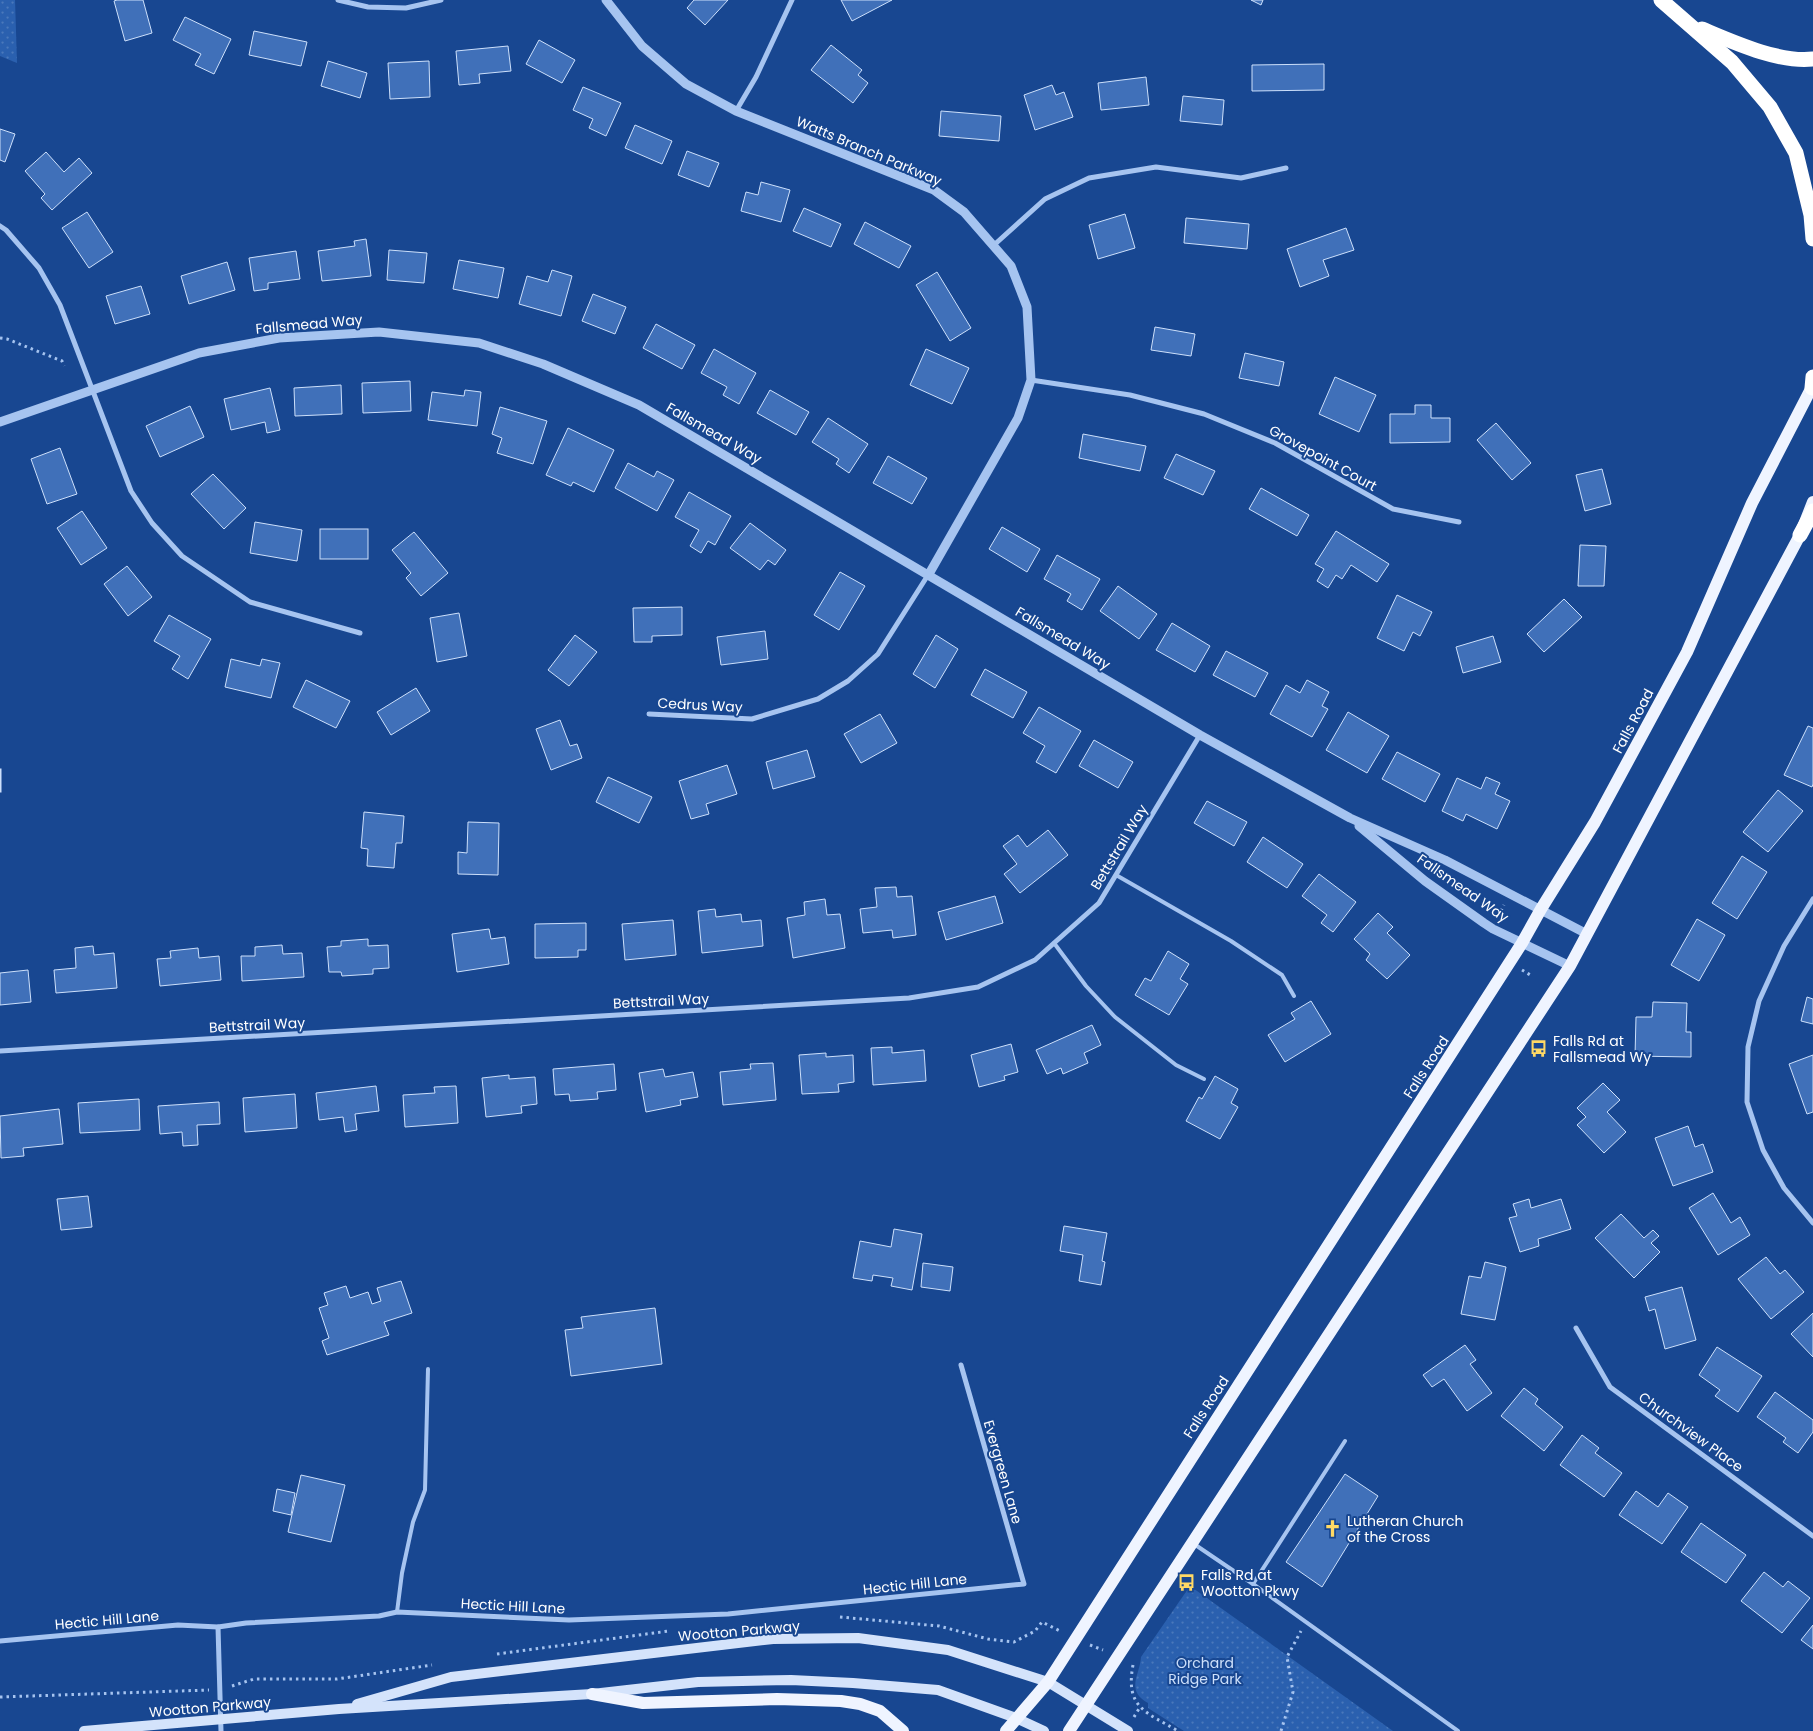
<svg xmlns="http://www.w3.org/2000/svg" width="1813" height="1731" viewBox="0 0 1813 1731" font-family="Poppins,sans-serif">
<defs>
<pattern id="park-dots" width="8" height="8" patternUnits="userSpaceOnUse" patternTransform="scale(1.25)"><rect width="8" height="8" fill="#2a60af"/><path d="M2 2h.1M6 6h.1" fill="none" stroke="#4a78bb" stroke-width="1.8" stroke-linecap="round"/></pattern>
</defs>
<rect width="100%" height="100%" fill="#184791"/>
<g fill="url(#park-dots)">
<path d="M0,0h15l2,63 -17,-7z"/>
<path d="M1190,1586l203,145h-209l-36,-23v-5c-23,-13 -8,-28 -7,-46z"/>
</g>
<g fill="#4070b9" stroke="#cde0fb">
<path d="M117,0h26l9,33 -27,8 -11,-40z"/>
<path d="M694,0h34l-23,25 -18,-17z"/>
<path d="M841,0h51l-40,21z"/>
<path d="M1251,0h12l-2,5z"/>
<path d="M185,17l46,22 -17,35 -19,-9 6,-11 -28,-14z"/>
<path d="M254,31l53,11 -6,24 -52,-11z"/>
<path d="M539,40l36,20 -13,23 -36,-19z"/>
<path d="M831,45l31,25 -4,5 10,8 -15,20 -42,-33z"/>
<path d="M508,46l3,25 -32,3 1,9 -21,2 -3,-34z"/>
<path d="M328,61l39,12 -7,25 -39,-12z"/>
<path d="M429,61l1,36 -40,2 -2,-36z"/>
<path d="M1324,64v26l-72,1v-26z"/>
<path d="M1146,77l3,28 -48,5 -3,-27z"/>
<path d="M1052,85l4,10 8,-3 9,25 -38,13 -11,-35z"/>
<path d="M583,87l38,16 -15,33 -17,-8 4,-9 -20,-9z"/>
<path d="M1183,96l41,4 -2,25 -42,-4z"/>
<path d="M941,111l60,5 -2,25 -60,-5z"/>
<path d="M635,125l37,16 -10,23 -37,-16z"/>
<path d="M0,129l15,5 -10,28 -5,-2z"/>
<path d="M687,151l32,12 -10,24 -31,-12z"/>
<path d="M46,152l18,20 15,-14 13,15 -40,37 -11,-12 4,-4 -20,-23z"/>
<path d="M761,182l29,8 -9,32 -40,-11 5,-19 12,3z"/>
<path d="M804,208l37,16 -10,23 -38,-16z"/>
<path d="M87,212l26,40 -24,16 -27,-40z"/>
<path d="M1125,214l10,34 -37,11 -9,-34z"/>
<path d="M1186,218l63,6 -2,25 -63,-6z"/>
<path d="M865,222l46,24 -12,22 -45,-24z"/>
<path d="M1346,228l8,22 -31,10 6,16 -29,11 -13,-38z"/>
<path d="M366,239l5,37 -49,5 -4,-30 37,-5 -1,-5z"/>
<path d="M389,250l38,3 -3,30 -37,-3z"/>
<path d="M296,251l4,28 -32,4v6l-14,2 -5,-33z"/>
<path d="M459,260l45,8 -6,30 -45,-9z"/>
<path d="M227,262l8,28 -46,14 -8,-28z"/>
<path d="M552,270l20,6 -11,40 -42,-12 8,-28 21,6z"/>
<path d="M937,272l34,56 -21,13 -34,-56z"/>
<path d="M141,286l9,28 -35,10 -9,-28z"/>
<path d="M593,294l33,13 -11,27 -33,-13z"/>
<path d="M656,324l39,21 -13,24 -39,-21z"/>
<path d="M1155,327l40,7 -4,22 -40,-6z"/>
<path d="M714,349l42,24 -17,31 -16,-9 4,-8 -26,-14z"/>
<path d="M926,349l43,19 -17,36 -42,-19z"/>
<path d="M1245,353l39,9 -5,24 -40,-8z"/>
<path d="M1335,377l41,18 -17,37 -40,-18z"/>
<path d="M410,381l1,30 -48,2 -1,-30z"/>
<path d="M341,385l1,29 -47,2 -1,-28z"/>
<path d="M270,388l10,42 -13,3 -2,-11 -34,8 -7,-31z"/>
<path d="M465,390l16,2 -4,34 -49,-6 4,-28 32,4z"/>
<path d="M770,390l39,22 -13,23 -39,-22z"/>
<path d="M1415,405h16v13h19v24l-60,1v-29h25z"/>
<path d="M190,406l14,31 -44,20 -14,-31z"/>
<path d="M500,407l47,14 -14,43 -36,-11 5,-15 -10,-4z"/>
<path d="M828,418l40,26 -19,29 -13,-9 3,-5 -27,-17z"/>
<path d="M1496,423l35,40 -19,17 -35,-40z"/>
<path d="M568,428l46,22 -20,42 -21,-10 -2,4 -25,-11z"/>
<path d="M1083,434l63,12 -6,25 -61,-13z"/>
<path d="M60,448l17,46 -30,10 -16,-45z"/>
<path d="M1176,454l39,17 -12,24 -39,-17z"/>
<path d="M888,456l39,22 -15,26 -39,-21z"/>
<path d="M628,463l26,14 3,-6 17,9 -17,31 -42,-23z"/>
<path d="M1602,469l9,35 -26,7 -9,-36z"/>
<path d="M213,474l33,34 -22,21 -33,-35z"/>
<path d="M1261,488l48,27 -12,21 -48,-27z"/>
<path d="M689,492l42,24 -16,29 -7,-4 -7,12 -11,-7 9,-16 -24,-13z"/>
<path d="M82,511l25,37 -26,17 -24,-37z"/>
<path d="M255,522l47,8 -5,31 -47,-8z"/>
<path d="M750,523l36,27 -11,15 -7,-5 -8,10 -30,-22z"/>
<path d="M1002,527l38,22 -13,23 -38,-23z"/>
<rect x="320" y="529" width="48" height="30"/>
<path d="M1336,531l53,33 -12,18 -26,-17 -9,14 -6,-4 -8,13 -11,-7 7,-12 -9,-5z"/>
<path d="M414,532l34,41 -27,23 -15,-18 5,-5 -19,-23z"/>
<path d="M1580,545l26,1 -2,40h-26z"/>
<path d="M1057,555l43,24 -18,31 -15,-9 4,-7 -27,-15z"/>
<path d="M127,566l25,31 -24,19 -24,-32z"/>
<path d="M840,572l25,14 -26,44 -25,-15z"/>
<path d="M1118,586l39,28 -18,25 -39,-28z"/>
<path d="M1397,595l35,17 -12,24 -7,-4 -9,19 -27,-13z"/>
<path d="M1564,599l18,18 -38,35 -17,-18z"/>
<path d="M682,607v28l-30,1v6h-18l-1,-34z"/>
<path d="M459,613l8,43 -30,6 -7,-44z"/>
<path d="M169,615l42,24 -23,40 -16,-10 8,-13 -26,-15z"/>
<path d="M1172,623l38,23 -15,26 -39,-22z"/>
<path d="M765,631l3,28 -47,6 -4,-28z"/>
<path d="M575,635l22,17 -28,34 -21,-16z"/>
<path d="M936,635l22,14 -23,39 -22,-14z"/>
<path d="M1493,636l8,26 -38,11 -7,-26z"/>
<path d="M1226,651l42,22 -13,24 -42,-22z"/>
<path d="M231,659l29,7 2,-7 18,4 -9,35 -46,-11z"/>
<path d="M985,669l42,23 -14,26 -42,-23z"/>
<path d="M306,680l44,21 -14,27 -43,-21z"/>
<path d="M1307,680l22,12 -7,14 6,3 -16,28 -42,-23 16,-29 14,8z"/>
<path d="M416,688l14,23 -39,24 -14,-23z"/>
<path d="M1039,707l42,24 -25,42 -20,-11 9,-16 -22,-13z"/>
<path d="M1348,712l41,24 -22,37 -41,-23z"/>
<path d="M880,714l17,29 -36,20 -17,-29z"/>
<path d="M560,720l10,26 7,-2 5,14 -31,12 -15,-41z"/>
<path d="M1808,726l5,2v56l-1,3 -28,-12z"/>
<path d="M1094,740l39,22 -15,26 -39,-22z"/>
<path d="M807,750l8,27 -42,12 -7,-27z"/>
<path d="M1397,752l43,22 -15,28 -43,-23z"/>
<path d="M727,765l10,29 -31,10 3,10 -18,5 -12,-38z"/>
<rect x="0" y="769" width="1" height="23"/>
<path d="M608,777l44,20 -13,26 -43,-21z"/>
<path d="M1486,777l14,6 -5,11 15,7 -13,28 -31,-15 -3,7 -21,-10 15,-33 24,11z"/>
<path d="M1778,790l25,21 -35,41 -25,-20z"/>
<path d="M1207,801l40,21 -13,24 -40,-23z"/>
<path d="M364,812l40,4 -2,27h-6l-2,25 -27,-2 1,-17 -7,-1z"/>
<path d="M468,822l31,1 -1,52 -40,-1v-22l9,1z"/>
<path d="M1048,830l20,25 -48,38 -16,-19 13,-10 -14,-18 15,-11 9,12z"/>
<path d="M1263,837l40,27 -16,24 -40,-26z"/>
<path d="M1742,856l25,16 -30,47 -25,-16z"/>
<path d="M1319,874l37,28 -23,30 -12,-9 6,-8 -25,-19z"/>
<path d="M896,887l1,10 15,-1 4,39 -23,3 -1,-8 -29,3 -3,-24 17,-2 -2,-19z"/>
<path d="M995,896l8,27 -57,17 -8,-28z"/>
<path d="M825,899l2,16 13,-1 5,34 -52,10 -6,-40 18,-3 -1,-13z"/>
<path d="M715,909l1,8 25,-3 1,8 19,-2 2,26 -61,7 -4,-42z"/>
<path d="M1378,913l15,14 -6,6 23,22 -23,24 -21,-19 4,-6 -16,-15z"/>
<path d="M1697,919l28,16 -26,46 -28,-16z"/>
<path d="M673,920l3,35 -51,5 -3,-36z"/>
<path d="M586,923v27h-8v7l-43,1v-34z"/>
<path d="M489,929l2,10 14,-2 4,27 -52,8 -5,-38z"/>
<path d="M368,939v7l20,-1 1,23 -16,1v5l-31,2 -1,-4h-12l-2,-25 14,-1v-5z"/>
<path d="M282,945l1,9 19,-1 2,24 -62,4 -1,-25h14v-9z"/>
<path d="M93,946l1,9 20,-2 3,35 -61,5 -2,-23 22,-2 -1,-20z"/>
<path d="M198,948l1,10 20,-2 2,24 -61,6 -3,-27 14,-1 -1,-7z"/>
<path d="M1168,951l21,13 -9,15 8,5 -19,31 -34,-20 10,-17 6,3z"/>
<path d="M28,970l3,32 -31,3v-32z"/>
<path d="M1807,997l6,2v25l-12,-3z"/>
<path d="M1311,1001l20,33 -46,28 -17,-27 27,-16 -4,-6z"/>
<path d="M1653,1002l34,1 -1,29h5v25l-56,-1 1,-39h16z"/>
<path d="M1092,1025l9,20 -17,8 4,10 -25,11 -2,-6 -14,6 -11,-24z"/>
<path d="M1011,1044l7,28 -14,4 1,4 -26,7 -8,-32z"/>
<path d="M892,1047v6l32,-3 2,31 -53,4 -2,-37z"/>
<path d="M826,1053v4l27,-2 1,27 -16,2 1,8 -37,2 -3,-39z"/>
<path d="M1813,1055v57l-6,2 -18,-50z"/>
<path d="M773,1063l3,37 -53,5 -3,-33 31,-3 -1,-5z"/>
<path d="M614,1064l2,26 -19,2 1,7 -28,2 -1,-7 -14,1 -2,-26z"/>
<path d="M663,1069l2,8 28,-5 5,25 -18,3 1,5 -35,7 -7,-39z"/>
<path d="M509,1075v4l26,-2 2,27 -16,2 1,7 -36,4 -4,-39z"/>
<path d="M1215,1076l23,13 -7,14 7,4 -18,32 -34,-18 13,-24 3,2z"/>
<path d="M1603,1083l17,17 -13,12 19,20 -22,21 -27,-28 9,-8 -9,-9z"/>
<path d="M376,1086l3,25 -24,3 2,16 -12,2 -2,-15 -24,3 -3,-27z"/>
<path d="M456,1086l2,37 -53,4 -2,-32 32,-2 -1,-6z"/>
<path d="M295,1094l2,34 -52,4 -2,-34z"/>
<path d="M139,1099l1,31 -60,3 -2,-30z"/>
<path d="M219,1102l1,22 -23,1 1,20 -15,1 -1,-14 -22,2 -2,-28z"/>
<path d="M59,1109l4,35 -40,4 1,8 -23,2 -1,-42z"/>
<path d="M1688,1126l7,21 8,-3 10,28 -40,14 -18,-48z"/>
<path d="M1713,1193l18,30 9,-6 10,18 -32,20 -29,-47z"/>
<path d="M88,1196l4,31 -31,3 -4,-31z"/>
<path d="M1529,1199l2,9 30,-9 10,30 -33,10 1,7 -19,6 -11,-34 8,-2 -4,-12z"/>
<path d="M1621,1214l23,24 9,-8 6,6 -8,7 9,9 -26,26 -39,-40z"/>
<path d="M1064,1226l43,7 -5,28 3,1 -4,23 -22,-4 4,-26 -23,-4z"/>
<path d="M894,1229l28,5 -10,56 -21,-4 2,-8 -20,-3 -1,6 -19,-3 7,-37 31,6z"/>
<path d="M1766,1257l14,17 5,-4 19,22 -33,27 -33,-40z"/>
<path d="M1485,1262l21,5 -11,53 -34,-6 8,-38 12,2z"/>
<path d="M923,1263l30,4 -3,24 -29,-4z"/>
<path d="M401,1281l11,32 -28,9 5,13 -62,20 -5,-14 7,-3 -10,-30 9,-3 -4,-12 22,-7 4,12 18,-6 4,12 9,-3 -4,-13z"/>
<path d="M1682,1287l14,53 -31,9 -10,-40 -6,2 -4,-14z"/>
<path d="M655,1308l7,56 -91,12 -6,-46 18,-2 -2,-11z"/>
<path d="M1813,1313v44l-22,-23z"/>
<path d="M1465,1345l11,15 -6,4 22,29 -25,18 -23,-32 -12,8 -9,-12z"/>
<path d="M1717,1347l45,29 -24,36 -23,-16 5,-6 -21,-15z"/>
<path d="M1524,1388l14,11 -3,5 28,23 -19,24 -43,-35z"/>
<path d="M1775,1392l38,28v12l-15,21 -15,-11 3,-4 -29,-21z"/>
<path d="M1582,1435l17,13 -4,5 27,20 -18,24 -44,-32z"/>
<path d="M1345,1474l33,22 -56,91 -36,-25z"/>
<path d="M301,1475l44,10 -14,57 -43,-10z"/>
<path d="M277,1489l18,4 -4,22 -18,-4z"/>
<path d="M1636,1491l22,16 10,-14 20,14 -26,37 -43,-29z"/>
<path d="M1701,1523l45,32 -20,28 -45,-31z"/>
<path d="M1764,1572l19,15 5,-6 22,17 -28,35 -41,-32z"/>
<path d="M1813,1625v24l-12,-9z"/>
</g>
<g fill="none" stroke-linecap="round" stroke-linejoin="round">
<g stroke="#a6c4f0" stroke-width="3" stroke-dasharray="2.5 4" stroke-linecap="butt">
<path d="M0,338l7,1 55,22 2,5"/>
<path d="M1498,917l6,-12"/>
<path d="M1522,970l10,6"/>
<path d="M840,1617l99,9 49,13 26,3 21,-11 7,-9 20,10"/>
<path d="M1090,1645l13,5"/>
<path d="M497,1654l172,-23"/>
<path d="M1133,1665c-8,43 13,47 45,66"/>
<path d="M232,1686l22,-7h83l95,-14"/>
<path d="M0,1697l209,-7"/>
<path d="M1134,1717l6,-10"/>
<path d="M1281,1731l12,-39 -6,-35 14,-26"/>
</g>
<g stroke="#a6c4f0" stroke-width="4">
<path d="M1116,875l115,66 51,34 12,21"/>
<path d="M1054,943l32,43 29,31 61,48 28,14"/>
<path d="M1194,1544l59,40 205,147"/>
<path d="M1253,1584l92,-143"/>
<path d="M397,1612l5,-39 11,-51 12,-32 3,-121"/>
</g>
<g stroke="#a6c4f0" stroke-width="5">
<path d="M338,0l30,7 38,1 35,-8"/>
<path d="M736,111l20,-34 36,-77"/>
<path d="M0,226l6,4 33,38 21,37 71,186 21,32 30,33 68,46 110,31"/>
<path d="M994,245l51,-46 44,-21 67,-11 85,11 45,-10"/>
<path d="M1031,380l99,15 74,19 71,29 118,66 66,13"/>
<path d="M649,714l103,5 66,-20 30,-18 30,-27 50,-79"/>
<path d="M1813,899l-29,47 -25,55 -11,46 -1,55 16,48 21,38 29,35"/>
<path d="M0,1051l909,-53 69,-11 57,-27 64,-57 101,-168"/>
<path d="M1576,1328l34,59 203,149"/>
<path d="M218,1627l3,104"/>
<path d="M0,1641l178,-16 40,2 28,-4 133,-7 18,-4 172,8 159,-6 296,-30 -63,-219"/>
</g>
<g stroke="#a6c4f0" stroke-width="9">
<path d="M606,0l36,46 44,38 50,27 198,79 30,22 47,54 16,41 4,73 -13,38 -89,156"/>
<path d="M0,422l199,-69 80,-15 100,-6 100,11 64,21 96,41 561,330 150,83 95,42 142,74"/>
<path d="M1359,826l66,55 59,42 9,6 77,37"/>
</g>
<g stroke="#d4e3fb" stroke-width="10">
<path d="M357,1704l94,-27 322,-38 85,-1 90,12 100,32 80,49"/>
<path d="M84,1731l255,-22 253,-15 106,-12 93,-2 62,3 85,7 78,28 28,13"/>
</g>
<g stroke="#eff4ff" stroke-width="12">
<path d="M592,1694l51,9 134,-4 64,2 19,3 20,7 23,20"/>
<path d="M1006,1731l42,-49 474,-739 19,-34 54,-87 92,-170 65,-149 61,-118"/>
<path d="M1069,1731l501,-765 230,-431 13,-33"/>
</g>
<g stroke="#fff" stroke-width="15">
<path d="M1661,0l71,62 38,45 26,46 15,62 2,24"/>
<path d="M1702,29c31,13 77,34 111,30"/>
<path d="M1812,388l1,-11"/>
<path d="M1800,535l13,-24"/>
</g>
</g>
<defs>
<symbol id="bus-bare" viewBox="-9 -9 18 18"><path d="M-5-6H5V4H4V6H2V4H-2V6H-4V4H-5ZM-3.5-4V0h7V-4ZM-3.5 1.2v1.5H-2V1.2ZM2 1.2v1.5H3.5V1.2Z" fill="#ffd965" stroke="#184791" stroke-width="2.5" paint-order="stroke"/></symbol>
<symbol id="church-bare" viewBox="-9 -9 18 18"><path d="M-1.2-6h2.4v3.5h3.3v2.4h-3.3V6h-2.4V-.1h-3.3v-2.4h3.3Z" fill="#ffd965" stroke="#184791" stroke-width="2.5" paint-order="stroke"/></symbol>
</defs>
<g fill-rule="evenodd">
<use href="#bus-bare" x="1526" y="1036" width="25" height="25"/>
<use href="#church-bare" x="1320" y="1516" width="25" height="25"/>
<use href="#bus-bare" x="1174" y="1570" width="25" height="25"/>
</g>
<g text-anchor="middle" stroke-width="4" stroke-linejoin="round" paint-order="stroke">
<g font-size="14" fill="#fff" stroke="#184791">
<text transform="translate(869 151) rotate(23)" y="5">Watts Branch Parkway</text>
<text transform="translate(309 324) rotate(-5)" y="5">Fallsmead Way</text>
<text transform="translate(714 433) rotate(30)" y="5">Fallsmead Way</text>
<text transform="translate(1323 458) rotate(29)" y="5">Grovepoint Court</text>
<text transform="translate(1063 638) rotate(31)" y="5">Fallsmead Way</text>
<text transform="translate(700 705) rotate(3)" y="5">Cedrus Way</text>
<text transform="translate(1633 721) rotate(-62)" y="5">Falls Road</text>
<text transform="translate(1119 847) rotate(-59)" y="5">Bettstrail Way</text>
<text transform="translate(1463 888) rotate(35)" y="5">Fallsmead Way</text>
<text transform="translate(661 1001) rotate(-3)" y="5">Bettstrail Way</text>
<text transform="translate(257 1025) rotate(-3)" y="5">Bettstrail Way</text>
<text transform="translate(1426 1067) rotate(-57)" y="5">Falls Road</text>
<text transform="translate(1206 1407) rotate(-57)" y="5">Falls Road</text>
<text transform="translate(1691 1432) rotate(36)" y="5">Churchview Place</text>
<text transform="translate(1003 1472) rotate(74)" y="5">Evergreen Lane</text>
<text transform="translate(915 1584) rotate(-6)" y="5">Hectic Hill Lane</text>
<text transform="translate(513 1606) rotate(3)" y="5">Hectic Hill Lane</text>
<text transform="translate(107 1620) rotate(-5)" y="5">Hectic Hill Lane</text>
<text transform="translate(739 1631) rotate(-5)" y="5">Wootton Parkway</text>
<text transform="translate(210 1707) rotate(-5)" y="5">Wootton Parkway</text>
</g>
<g font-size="14" fill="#fff" stroke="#184791" text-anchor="start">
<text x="1553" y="1046">Falls Rd at<tspan x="1553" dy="16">Fallsmead Wy</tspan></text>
<text x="1347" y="1526">Lutheran Church<tspan x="1347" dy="16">of the Cross</tspan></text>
<text x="1201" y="1580">Falls Rd at<tspan x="1201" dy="16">Wootton Pkwy</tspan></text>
</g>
<g font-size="14" fill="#cde0fb" stroke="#184791">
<text x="1205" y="1668">Orchard<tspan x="1205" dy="16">Ridge Park</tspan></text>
</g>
</g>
</svg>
